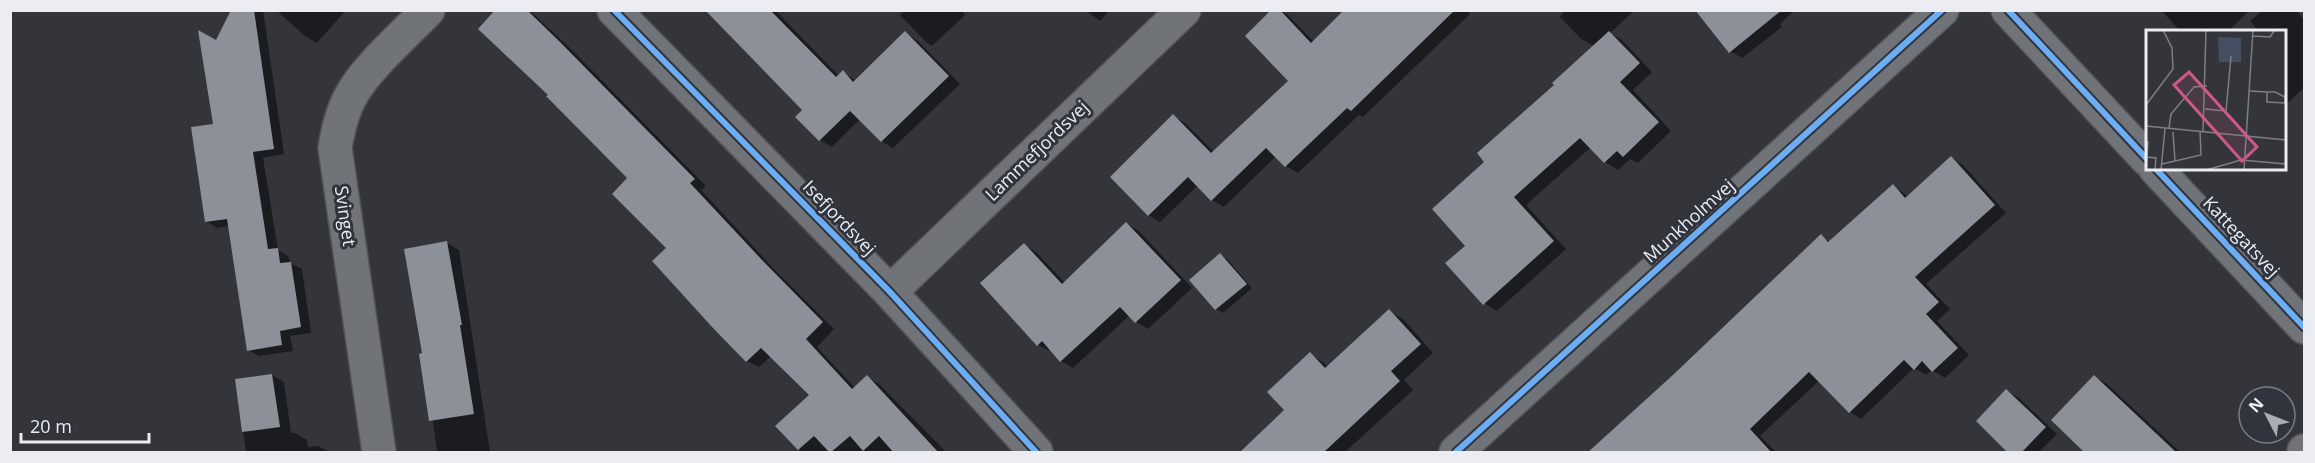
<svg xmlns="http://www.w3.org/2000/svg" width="2315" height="463" viewBox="0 0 2315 463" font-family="'Open Sans',sans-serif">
<rect width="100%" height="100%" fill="#33353a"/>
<g fill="#0007">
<path d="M246,10h17l21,144 -21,4 15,92 10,6 2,7 12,6 9,64 -21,3 3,15 -34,5 -11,-6 -19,-124 -12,2 -11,-7 8,-96 3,-83z"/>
<path d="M276,10h70l-29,33 -12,-7z"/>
<path d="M497,10h32l43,40 134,136 -5,4 74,80 59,59 -17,18 38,41 12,-11 12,7 67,68h-144l-25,-26 34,-31 -40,-39 -12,11 -12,-6 -33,-34 -85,-149 -79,-83z"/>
<path d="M708,10h67l64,66 4,-4 13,9 49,-48 12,7 43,44 -67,64 -12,-7 -21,-22 -28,28 -12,-7 -16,-30z"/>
<path d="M905,10h56l4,5 -33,31 -6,-4 -26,-27z"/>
<path d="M1085,10h25l-10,11z"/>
<path d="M1280,10l8,5 26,27 32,-32h121l3,4 -107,103 -4,-2 -61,58 -12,-7 -10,-10 -52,51 -12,-7 -14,-15 -38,37 -12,-7 25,-99 12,7 29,29 76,-71z"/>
<path d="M1566,10h69l-25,23 12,7 30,32 -19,18 38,41 -33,32 -8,-4 -12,11 -13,-8 -14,-15 -65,58 40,44 -69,62 -13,-8 -17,-57 19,-84 108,-116 -13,-7 -21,-22z"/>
<path d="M1697,10h98l-15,14 2,3 -40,31 -12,-7z"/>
<path d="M2161,10h89l-23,22h-46z"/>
<path d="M2263,10h33l8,10v68l-20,18v-74h-25l-9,-11z"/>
<path d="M1951,158l12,7 43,48 -80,71 24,25 -13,12 32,34 -24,23 -13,-8 -6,5 -12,-7 -53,51 -11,-7 -31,-31 -59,55 16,16h-188l87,-77 146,-139 9,6 63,-56 16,11z"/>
<path d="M1127,224l12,7 53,57 -44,41 -12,-7 -6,-7 -57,53 -12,-7 -10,-11 -1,1 -12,-6 -14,-100 12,7 29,31z"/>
<path d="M447,243l12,7 31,202h-53l-4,-31 -2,-1 -7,-66z"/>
<path d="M1220,255l7,4 25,29 -29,25 -7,-4z"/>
<path d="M1389,311l14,8 30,34 -29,27 9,10 -68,62h-104l45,-42 25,-56 18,13z"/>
<path d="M272,375l12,7 7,51h4l12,7 1,7 10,-1 12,6h-84l-10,-72z"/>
<path d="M2095,377l12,7 73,68h-92z"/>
<path d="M2007,391l12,7 38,36 -18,18h-29z"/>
</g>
<g fill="#8b9099">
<path d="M231,10h23l20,139 -21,3 15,97 10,-1 2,15 11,-1 10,65 -21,4 2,14 -35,6 -20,-132 -22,3 -14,-95 22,-3 -15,-94 18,10z"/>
<path d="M495,10h32l33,32 135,137 -5,4 73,78 60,61 -17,17 46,50 15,-14 72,78h-45l-15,-17 -16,15 -13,-15 -20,17 -16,-17 -16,14 -23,-24 34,-31 -48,-47 -15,14 -33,-34 -61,-67 14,-13 -54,-54 15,-16 -81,-82 2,-1 -70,-66z"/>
<path d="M705,10l66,1 65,66 7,-7 10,12 52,-51 44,45 -68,66 -31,-31 -31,30 -24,-24 7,-7z"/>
<path d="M1271,10h9l31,33 33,-33h111l-104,101 -4,-3 -62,59 -19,-19 -55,53 -23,-24 -40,39 -38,-39 63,-63 38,39 77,-72 -43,-45z"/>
<path d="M1695,10h87l-53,43z"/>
<path d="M1609,31l31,32 -20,19 39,40 -36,35 -6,-6 -13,12 -24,-25 -66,59 40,44 -71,64 -38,-42 20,-17 -33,-37 52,-47 -7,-9 77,-68 -2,-2z"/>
<path d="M1951,156l44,49 -80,72 24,25 -13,12 32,34 -26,24 -10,-11 -8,9 -10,-10 -55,53 -40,-41 -59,57 22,24h-185l87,-79 147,-140 7,8 65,-58 12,14z"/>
<path d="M1126,222l55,58 -46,43 -15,-16 -60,55 -18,-21 -5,5 -57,-63 44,-40 38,41z"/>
<path d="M447,241l15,84h-2l14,89 -45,7 -10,-67 3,-1 -18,-104z"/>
<path d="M1220,253l27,31 -32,26 -26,-30z"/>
<path d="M1389,309l32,35 -30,27 9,10 -77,72h-84l45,-43 -17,-18 43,-40 15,16z"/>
<path d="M272,374l8,53 -38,5 -7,-53z"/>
<path d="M2094,375l83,78h-92l-34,-33z"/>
<path d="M2006,389l40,38 -25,26h-13l-32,-32z"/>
</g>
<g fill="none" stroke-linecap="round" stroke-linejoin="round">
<defs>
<g id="minor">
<path d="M614,10l276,282 146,160"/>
<path d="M890,292l294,-282"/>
<path d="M379,452l-44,-304c3,-19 7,-37 17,-54 14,-26 54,-61 76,-84"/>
<path d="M2304,452v-1"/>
</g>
<g id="tertiary">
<path d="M2008,10l139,149"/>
<path d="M2155,168l149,159"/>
<path d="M1456,452l486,-442"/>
</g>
</defs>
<use href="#minor" stroke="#515357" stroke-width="36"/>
<use href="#tertiary" stroke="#515357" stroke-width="36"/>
<use href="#minor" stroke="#707378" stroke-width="33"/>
<use href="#tertiary" stroke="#707378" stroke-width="33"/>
<defs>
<g id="cycleway">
<path d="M614,10l276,282 146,160"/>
<path d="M2008,10l139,149"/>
<path d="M2155,168l149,159"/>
<path d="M1456,452l486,-442"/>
</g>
</defs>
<use href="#cycleway" stroke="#30343d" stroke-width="10"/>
<use href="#cycleway" stroke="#6dadf4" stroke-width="6"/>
</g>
<g text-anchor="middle" stroke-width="6" stroke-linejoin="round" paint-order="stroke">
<g font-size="18" fill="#ebedf3" stroke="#30343d">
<text transform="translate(1037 151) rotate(-44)" y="6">Lammefjordsvej</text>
<text transform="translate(345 216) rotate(82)" y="6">Svinget</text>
<text transform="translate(839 218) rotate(46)" y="6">Isefjordsvej</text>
<text transform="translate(1689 221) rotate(-42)" y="6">Munkholmvej</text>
<text transform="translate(2241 237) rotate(47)" y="6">Kattegatsvej</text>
</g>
</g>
<g transform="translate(2146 30)">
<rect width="140" height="140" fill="#33353a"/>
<path d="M72,7l23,1v24h-22z" fill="#464f62"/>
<path fill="none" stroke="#7d7f84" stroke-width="1.5" d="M107,6l17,1 4,-6M104,61l17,1h8l10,5v6l-18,-1v-10M0,75l27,-36 -1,-21 -9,-18M59,79l21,2 5,-55M0,96l140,14M23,98l2,-14 23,-27 13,-1M57,101l3,-101M27,102l2,29M1,127l9,1 -1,12M16,134l39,-9 -1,-24M0,140l2,-29M15,140l4,-42M60,140l35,-10 45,4M98,140l9,-140"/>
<path fill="#ce5889" fill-opacity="0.15" stroke="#ce5889" stroke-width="3" d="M43,42l68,75 -15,14 -68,-76z"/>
<rect width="140" height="140" fill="none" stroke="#ebedf3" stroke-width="3"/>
</g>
<rect width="2315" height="463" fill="none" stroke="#ebedf3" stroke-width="24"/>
<g transform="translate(2267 415) rotate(312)"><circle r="28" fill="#30343d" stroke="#7b7e86" stroke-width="1.5"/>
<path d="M0-4.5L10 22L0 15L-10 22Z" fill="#abadb2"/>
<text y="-9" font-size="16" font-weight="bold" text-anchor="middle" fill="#ebedf3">N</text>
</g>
<path d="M21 433v9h128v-9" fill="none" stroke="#ebedf3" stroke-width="3"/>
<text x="30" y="433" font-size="18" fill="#ebedf3" stroke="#30343d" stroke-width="4.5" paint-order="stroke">20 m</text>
</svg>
